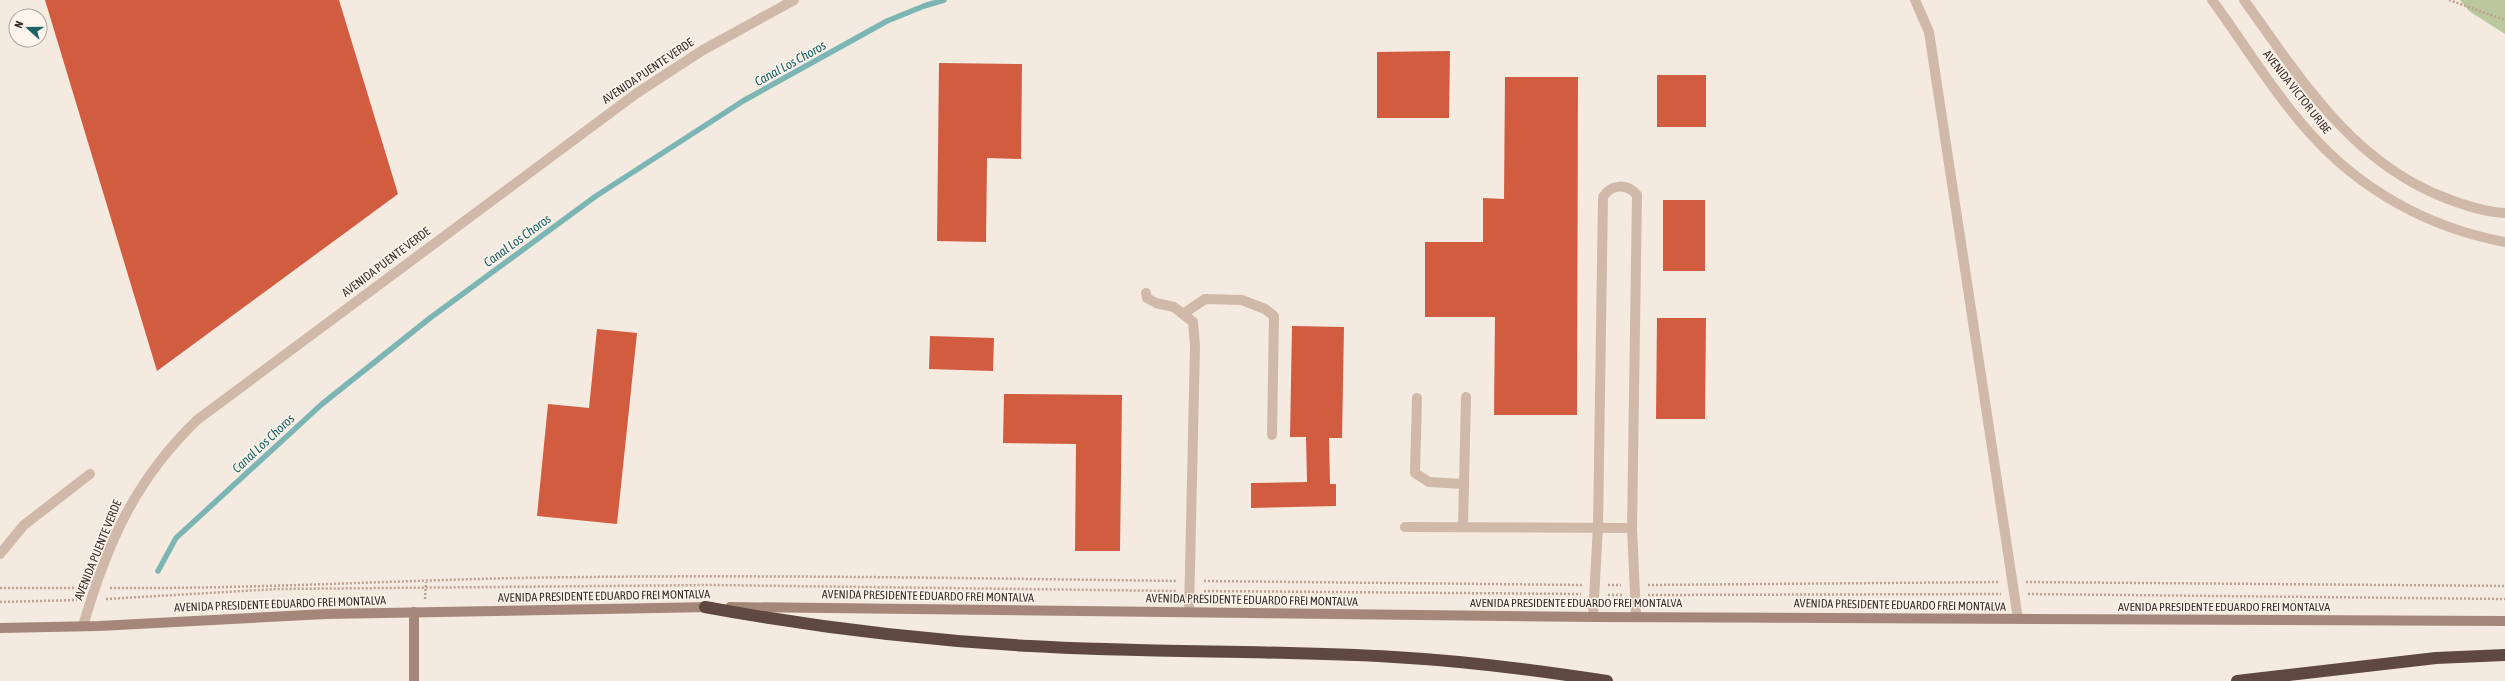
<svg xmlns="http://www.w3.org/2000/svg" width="2505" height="681" viewBox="0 0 2505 681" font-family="'Asap Condensed',sans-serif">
<rect width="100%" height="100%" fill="#f5eadf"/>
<path fill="#bbc79d" d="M2460,0h45v34l-36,-23z"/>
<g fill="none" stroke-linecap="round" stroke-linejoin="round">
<path stroke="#7bb6b5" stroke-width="5.5" d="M158,571l18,-33 146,-134 108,-86 166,-122 147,-95 144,-80 37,-15 20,-6"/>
</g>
<g fill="#d25c40">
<path d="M45,0h294l59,194 -241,177z"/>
<path d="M1450,51l-1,67h-72v-66z"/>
<path d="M939,63l83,1 -1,95 -34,-1 -1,84 -49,-1z"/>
<rect x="1657" y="75" width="49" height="52"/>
<path d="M1505,77h73l-1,338h-83l1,-98h-70v-75h58v-44l21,1z"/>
<rect x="1663" y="200" width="42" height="71"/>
<path d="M1657,318h49l-1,101h-49z"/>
<path d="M1292,326l52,1 -2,111h-13l1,46h6v22l-85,2v-25l56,-1 -1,-45h-16z"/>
<path d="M597,329l40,4 -20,191 -80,-8 11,-112 41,4z"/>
<path d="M930,336l64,2 -1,33 -64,-2z"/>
<path d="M1004,394l118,1 -2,156h-45l1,-107 -73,-1z"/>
</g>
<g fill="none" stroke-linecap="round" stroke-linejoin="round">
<g stroke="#bca293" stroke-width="2.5" stroke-dasharray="2 2" stroke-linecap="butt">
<path d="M2449,0l56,20"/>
<path d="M1204,581l379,4"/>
<path d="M2026,582l479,4"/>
<path d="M1608,585h13"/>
<path d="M1648,585l351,-3"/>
<path d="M0,588h81"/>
<path d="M110,588c136,1 271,-7 407,-10 220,-4 440,0 660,3"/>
<path d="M1204,591l377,3"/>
<path d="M2028,594l477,5"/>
<path d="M1608,595h15"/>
<path d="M1648,595l353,-1"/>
<path d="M106,599l171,-10 434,-4 466,6"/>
<path d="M425,599l1,-17"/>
<path d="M0,602l77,-2"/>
</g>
<g stroke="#d0b9a9" stroke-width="10">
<path d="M1915,0l14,32 89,587"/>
<path d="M1146,293l1,5 9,5 18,4 19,15 2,24 -6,266"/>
<path d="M1183,314l22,-15 37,1 23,9 9,7 -2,119"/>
<path d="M1417,398l-2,75 14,9 33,2"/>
<path d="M1405,527l227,1"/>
<path d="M1463,527l3,-130"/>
<path d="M0,554l24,-29 66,-51"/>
<path d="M1593,617l5,-91 5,-329c8,-13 24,-14 34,-2l-5,333 4,88"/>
</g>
<g stroke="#d0b9a9" stroke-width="10">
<path d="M2212,0c31,42 62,93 97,132 51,58 120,96 196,110"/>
<path d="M2244,0c56,78 107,161 199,197 20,8 41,15 62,16"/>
<path d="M83,626c24,-82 51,-145 114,-206l440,-327 66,-43 91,-50"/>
</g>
<g stroke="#a4877a" stroke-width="10">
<path d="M730,607l863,10 912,4"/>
<path d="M414,612v69"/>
<path d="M0,628l99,-2 227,-12 386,-7"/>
</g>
<g stroke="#5e4840" stroke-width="12">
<path d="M705,607c108,20 216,33 325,39 121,7 243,4 364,11 71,4 142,13 213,24"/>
<path d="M2237,681l199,-23 69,-3"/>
</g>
</g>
<g text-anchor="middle" stroke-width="3" stroke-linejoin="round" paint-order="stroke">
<g font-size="12" fill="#3c2e2a" stroke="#fcf4ed">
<text transform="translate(648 71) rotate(-34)" y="4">AVENIDA PUENTE VERDE</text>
<text transform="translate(2297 92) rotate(52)" y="4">AVENIDA VICTOR URIBE</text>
<text transform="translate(386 262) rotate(-37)" y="4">AVENIDA PUENTE VERDE</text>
<text transform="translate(98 550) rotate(-68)" y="4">AVENIDA PUENTE VERDE</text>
<text transform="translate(604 596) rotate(-1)" y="4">AVENIDA PRESIDENTE EDUARDO FREI MONTALVA</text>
<text transform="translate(928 596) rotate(1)" y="4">AVENIDA PRESIDENTE EDUARDO FREI MONTALVA</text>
<text transform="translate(1252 600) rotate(1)" y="4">AVENIDA PRESIDENTE EDUARDO FREI MONTALVA</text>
<text x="1576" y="607">AVENIDA PRESIDENTE EDUARDO FREI MONTALVA</text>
<text transform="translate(280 604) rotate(-2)" y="4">AVENIDA PRESIDENTE EDUARDO FREI MONTALVA</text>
<text transform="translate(1900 605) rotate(1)" y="4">AVENIDA PRESIDENTE EDUARDO FREI MONTALVA</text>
<text x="2224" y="611">AVENIDA PRESIDENTE EDUARDO FREI MONTALVA</text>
</g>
<g font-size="13" font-style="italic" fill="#1a6263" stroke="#fcf4ed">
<text transform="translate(790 63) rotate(-29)" y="5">Canal Los Choros</text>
<text transform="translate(517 240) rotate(-36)" y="5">Canal Los Choros</text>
<text transform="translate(263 443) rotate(-43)" y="5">Canal Los Choros</text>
</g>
</g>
<g transform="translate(28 28) rotate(291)"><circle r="19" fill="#fcf4ed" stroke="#afa59f"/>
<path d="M0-3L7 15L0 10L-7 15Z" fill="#1a6263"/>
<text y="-6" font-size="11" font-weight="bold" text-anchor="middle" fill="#3c2e2a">N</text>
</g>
</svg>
